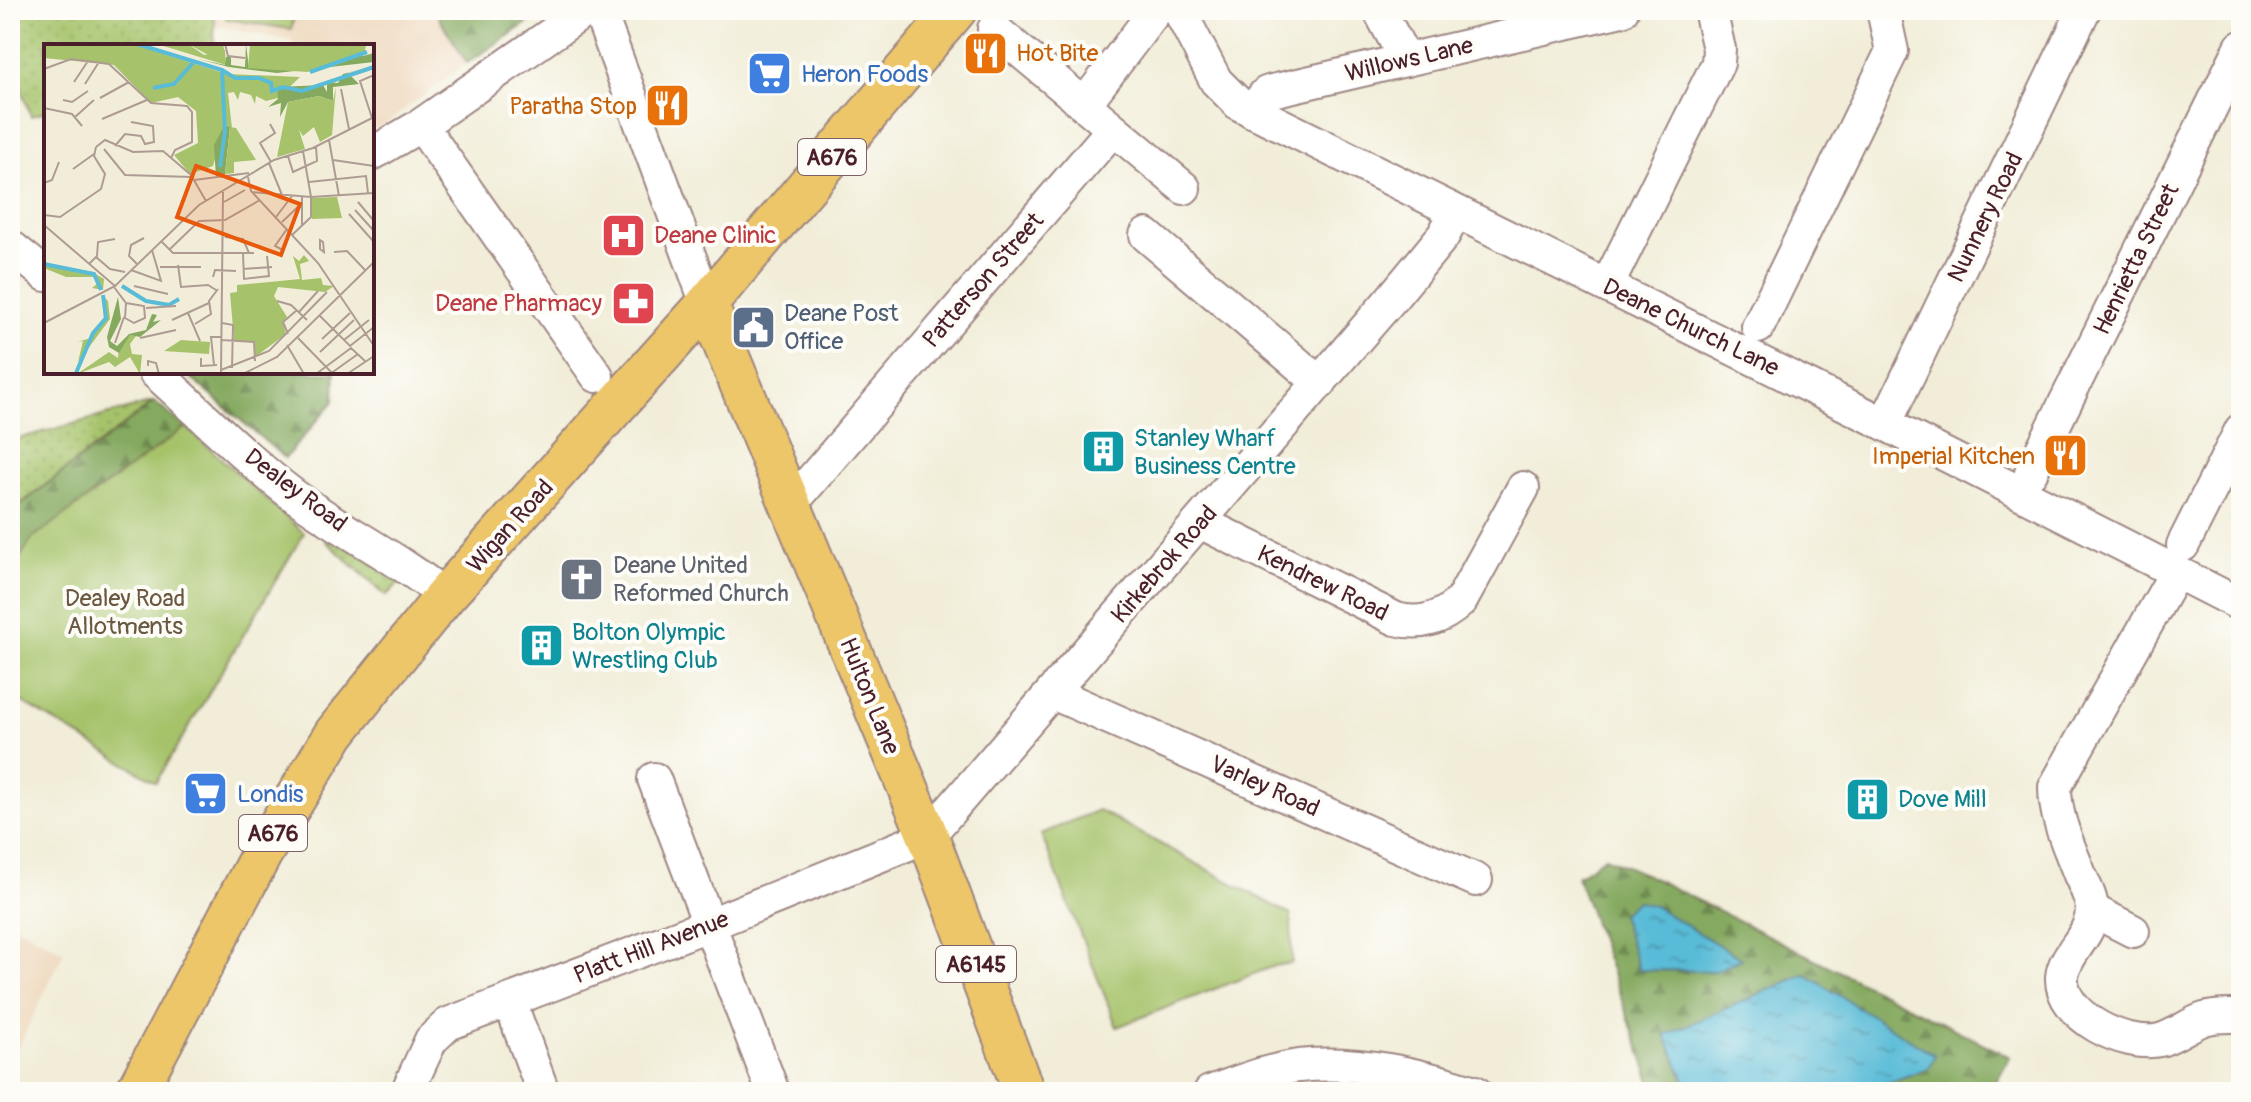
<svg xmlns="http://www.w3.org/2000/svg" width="2251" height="1102" viewBox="0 0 2251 1102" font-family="Pangolin,sans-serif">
<defs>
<pattern id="grass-dots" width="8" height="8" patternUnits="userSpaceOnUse" patternTransform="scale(2)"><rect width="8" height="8" fill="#a6c36b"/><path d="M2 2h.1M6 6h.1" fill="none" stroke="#90a75d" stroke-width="1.8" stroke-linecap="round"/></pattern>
<pattern id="forest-firs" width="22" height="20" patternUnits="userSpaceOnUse" patternTransform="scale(2)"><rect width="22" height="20" fill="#84a95f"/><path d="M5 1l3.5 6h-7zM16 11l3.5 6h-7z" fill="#6e894f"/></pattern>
<pattern id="water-ripples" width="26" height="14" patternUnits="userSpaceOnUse" patternTransform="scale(2)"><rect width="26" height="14" fill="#58bbd7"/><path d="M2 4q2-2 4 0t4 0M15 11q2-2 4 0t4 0" fill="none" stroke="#4b97af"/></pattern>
</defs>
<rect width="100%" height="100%" fill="#fdfcf7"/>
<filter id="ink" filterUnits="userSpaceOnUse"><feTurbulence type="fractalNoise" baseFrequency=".0125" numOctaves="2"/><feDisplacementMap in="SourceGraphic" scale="16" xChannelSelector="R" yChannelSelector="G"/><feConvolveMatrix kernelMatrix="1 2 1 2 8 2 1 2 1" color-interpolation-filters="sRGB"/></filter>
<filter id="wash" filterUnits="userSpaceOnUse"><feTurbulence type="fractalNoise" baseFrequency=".006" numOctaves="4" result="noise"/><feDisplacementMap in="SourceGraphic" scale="32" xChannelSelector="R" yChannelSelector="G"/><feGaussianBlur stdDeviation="1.8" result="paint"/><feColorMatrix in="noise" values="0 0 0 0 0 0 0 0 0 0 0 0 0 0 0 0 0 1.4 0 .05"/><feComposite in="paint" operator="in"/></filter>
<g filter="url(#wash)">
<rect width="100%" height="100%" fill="#f1edd8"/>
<g fill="#eed7bb">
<path d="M215,10h223l1,6 28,47 -79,59 -16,8v-84h-80v-5l-77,-15z"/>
<path d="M10,922l54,30 -54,113z"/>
</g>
<g fill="url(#grass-dots)" stroke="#78714b" stroke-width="2">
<path d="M10,10h205l-1,36h-168v65l-15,5 -12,-34 -9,3z"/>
<path d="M154,402l-127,97 -17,14v-72z"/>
<path d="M333,539l59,36 7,8 -13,13 -60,-55z"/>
</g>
<g fill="url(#forest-firs)" stroke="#676445" stroke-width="2">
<path d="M438,10h109l-80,53 -29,-47z"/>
<path d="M213,372h122l-1,29 -49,57 -94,-80z"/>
<path d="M154,402l32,25 -153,111 -23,35v-60z"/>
<path d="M1605,857l46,20 359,180 -17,30 -13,5h-118l66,-24 -263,-33 25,57h-35l-78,-216z"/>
</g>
<g fill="#a6c36b" stroke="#78714b" stroke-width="2">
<path d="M226,10h70l-5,19 -65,-10z"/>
<path d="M186,427l118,106 -148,249 -146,-87v-122l23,-35z"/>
<path d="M1098,810l193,105 1,48 -18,3 -157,61 -76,-193z"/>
</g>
<g fill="url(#water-ripples)" stroke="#516d81" stroke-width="2">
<path d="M1637,901l17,5 88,53 -26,12 -77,-1 -18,-56z"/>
<path d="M1805,974l130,81 -6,13 -67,24h-172l-25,-57z"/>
</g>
</g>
<g filter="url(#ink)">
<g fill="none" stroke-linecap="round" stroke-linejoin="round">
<defs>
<g id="minor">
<path d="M599,10l108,294"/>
<path d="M1179,10l37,71 23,23 646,320 356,181"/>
<path d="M1379,10l27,50"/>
<path d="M994,29l190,159"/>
<path d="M1084,105l72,-95"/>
<path d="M1252,111l14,-18 6,-2 350,-81"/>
<path d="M421,125l176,251"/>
<path d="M372,154l49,-29 165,-115"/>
<path d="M1146,235l174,148"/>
<path d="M10,246l36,29"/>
<path d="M1607,286l111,-223 1,-14 -9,-39"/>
<path d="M1758,327l134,-276 -9,-41"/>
<path d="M155,372c44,39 86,83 133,119 50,38 108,65 157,105"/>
<path d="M1885,424l199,-414"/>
<path d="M2031,472l210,-425"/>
<path d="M791,504l322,-375"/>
<path d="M1200,522l196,97c25,7 47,-1 65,-18l62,-113"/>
<path d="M2183,545l58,-115"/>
<path d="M2176,572l-121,215c0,32 14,59 25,88 5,11 12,24 12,35 0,26 -28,43 -30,67 -2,40 64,71 98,63 15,-4 29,-16 44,-21 12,-4 25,-3 37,-3"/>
<path d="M1053,693l423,187"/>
<path d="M654,779l119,313"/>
<path d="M2092,910l41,21"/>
<path d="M510,1002l33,90"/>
<path d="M407,1092l24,-52 17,-16 260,-99 220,-89 464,-538 51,-62 13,-24"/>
<path d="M1210,1092c29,-10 58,-22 89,-26 61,-6 119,8 176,26"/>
</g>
<g id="major">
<path d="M707,304l221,532 96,256"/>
<path d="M136,1092l126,-239 73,-120 110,-137 262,-292 249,-294"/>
</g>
</defs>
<use href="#minor" stroke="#9e8682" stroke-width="36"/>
<use href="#major" stroke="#9e8682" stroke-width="44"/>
<use href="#minor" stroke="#fff" stroke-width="32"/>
<use href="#major" stroke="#ecc669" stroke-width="40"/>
</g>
</g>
<defs>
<symbol id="restaurant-square" viewBox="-11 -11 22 22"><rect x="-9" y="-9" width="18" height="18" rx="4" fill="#e8710a" stroke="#fdfcf7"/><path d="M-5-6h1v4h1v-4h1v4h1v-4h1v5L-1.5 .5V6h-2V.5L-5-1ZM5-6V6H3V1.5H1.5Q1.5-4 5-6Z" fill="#fff"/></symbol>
<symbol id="supermarket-square" viewBox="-11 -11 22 22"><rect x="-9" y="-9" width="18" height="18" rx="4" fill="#3f7fe0" stroke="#fdfcf7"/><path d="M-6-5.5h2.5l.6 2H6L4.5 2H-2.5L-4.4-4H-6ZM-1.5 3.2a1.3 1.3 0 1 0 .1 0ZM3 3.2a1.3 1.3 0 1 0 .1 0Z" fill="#fff"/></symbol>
<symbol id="hospital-square" viewBox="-11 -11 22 22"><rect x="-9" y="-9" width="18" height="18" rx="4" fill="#e0444e" stroke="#fdfcf7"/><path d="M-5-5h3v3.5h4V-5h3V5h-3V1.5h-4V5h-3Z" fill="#fff"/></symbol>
<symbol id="pharmacy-square" viewBox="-11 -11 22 22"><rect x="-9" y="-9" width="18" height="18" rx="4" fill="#e0444e" stroke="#fdfcf7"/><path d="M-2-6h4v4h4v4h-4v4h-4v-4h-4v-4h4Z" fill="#fff"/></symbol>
<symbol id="civic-square" viewBox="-11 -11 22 22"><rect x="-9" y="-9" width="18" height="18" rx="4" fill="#5c6f8a" stroke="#fdfcf7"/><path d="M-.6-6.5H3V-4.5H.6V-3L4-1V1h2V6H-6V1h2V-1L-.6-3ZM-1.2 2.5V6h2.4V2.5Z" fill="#fff"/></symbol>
<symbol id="building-square" viewBox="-11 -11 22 22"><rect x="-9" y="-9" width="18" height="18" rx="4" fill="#0f9aa8" stroke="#fdfcf7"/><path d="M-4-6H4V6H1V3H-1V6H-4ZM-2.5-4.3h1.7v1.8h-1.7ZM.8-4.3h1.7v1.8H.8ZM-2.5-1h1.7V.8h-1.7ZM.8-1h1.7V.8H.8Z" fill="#fff"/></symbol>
<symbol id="church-square" viewBox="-11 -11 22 22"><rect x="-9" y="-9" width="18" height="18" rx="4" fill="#6b7280" stroke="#fdfcf7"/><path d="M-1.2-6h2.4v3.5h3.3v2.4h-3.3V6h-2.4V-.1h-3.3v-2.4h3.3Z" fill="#fff"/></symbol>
</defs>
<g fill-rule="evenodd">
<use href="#restaurant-square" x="960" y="28" width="51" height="51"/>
<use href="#supermarket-square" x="744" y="48" width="51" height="51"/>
<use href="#restaurant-square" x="642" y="80" width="51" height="51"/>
<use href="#hospital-square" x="598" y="210" width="51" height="51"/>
<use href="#pharmacy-square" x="608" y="278" width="51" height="51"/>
<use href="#civic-square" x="728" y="302" width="51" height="51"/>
<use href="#building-square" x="1078" y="426" width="51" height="51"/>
<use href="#restaurant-square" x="2040" y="430" width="51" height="51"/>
<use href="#church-square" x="556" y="554" width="51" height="51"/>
<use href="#building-square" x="516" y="620" width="51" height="51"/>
<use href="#supermarket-square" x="180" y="768" width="51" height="51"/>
<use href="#building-square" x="1842" y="774" width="51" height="51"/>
</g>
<g text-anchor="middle" stroke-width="8" stroke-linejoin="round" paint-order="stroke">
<g fill="#fdfcf7" stroke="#806168" stroke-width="2">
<rect x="798" y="139" width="68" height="36" rx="6"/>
<rect x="239" y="815" width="68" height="36" rx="6"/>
<rect x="936" y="946" width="80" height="36" rx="6"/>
</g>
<g font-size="22" font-weight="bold" fill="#4a1f2b">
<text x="832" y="165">A676</text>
<text x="273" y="841">A676</text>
<text x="976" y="972">A6145</text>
</g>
<g font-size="24" fill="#c56008" stroke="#fdfcf7" text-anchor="end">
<text x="1016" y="61" text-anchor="start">Hot Bite</text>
<text x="637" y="114">Paratha Stop</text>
<text x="2035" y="464">Imperial Kitchen</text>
</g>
<g font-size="24" fill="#4a1f2b" stroke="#fdfcf7">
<text transform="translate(1409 59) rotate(-13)" y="8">Willows Lane</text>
<text transform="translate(1985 217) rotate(-64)" y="8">Nunnery Road</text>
<text transform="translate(2136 259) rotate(-64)" y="8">Henrietta Street</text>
<text transform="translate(983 280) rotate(-49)" y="8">Patterson Street</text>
<text transform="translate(1691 327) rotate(26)" y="8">Deane Church Lane</text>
<text transform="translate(296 490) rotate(37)" y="8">Dealey Road</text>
<text transform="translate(510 526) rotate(-48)" y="8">Wigan Road</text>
<text transform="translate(1164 564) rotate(-49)" y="8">Kirkebrok Road</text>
<text transform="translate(1323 583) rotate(26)" y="8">Kendrew Road</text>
<text transform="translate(870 696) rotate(68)" y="8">Hulton Lane</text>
<text transform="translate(1265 786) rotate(24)" y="8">Varley Road</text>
<text transform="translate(651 947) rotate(-21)" y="8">Platt Hill Avenue</text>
</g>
<g font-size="24" fill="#366cbe" stroke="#fdfcf7" text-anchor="start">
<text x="801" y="82">Heron Foods</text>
<text x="237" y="802">Londis</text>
</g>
<g font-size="24" fill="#be3a42" stroke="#fdfcf7" text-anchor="start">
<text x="654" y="243">Deane Clinic</text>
<text x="602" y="311" text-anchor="end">Deane Pharmacy</text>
</g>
<g font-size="24" fill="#4e5e75" stroke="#fdfcf7" text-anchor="start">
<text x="784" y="321">Deane Post<tspan x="784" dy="28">Office</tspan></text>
</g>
<g font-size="24" fill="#0d838f" stroke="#fdfcf7" text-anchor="start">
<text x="1134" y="446">Stanley Wharf<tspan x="1134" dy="28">Business Centre</tspan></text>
<text x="572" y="640">Bolton Olympic<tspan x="572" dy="28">Wrestling Club</tspan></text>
<text x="1898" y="807">Dove Mill</text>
</g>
<g font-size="24" fill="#5b616d" stroke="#fdfcf7" text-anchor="start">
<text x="613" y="573">Deane United<tspan x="613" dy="28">Reformed Church</tspan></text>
</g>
<g font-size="24" fill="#6a5841" stroke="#fdfcf7">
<text x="125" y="606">Dealey Road<tspan x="125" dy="28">Allotments</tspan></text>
</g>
</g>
<g transform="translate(44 44)">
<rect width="330" height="330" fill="#f1edd8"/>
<path d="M0,0h88l95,30 73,3 -22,21 -12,3 -10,-5 -1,8 -4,-9 -11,-3 -2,8 -4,-8 -6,1 4,35 -8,-1 -11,39 -23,8 -16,-19 24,-12 -2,-32 -18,-14 -27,6 -37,-38 -70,-7zM113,0h31l16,11 21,-5 1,15zM0,219l48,9 12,7 -1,11 -11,-2 6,-5 -5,-6h-27l-22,-9zM58,251l6,6 2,18 -32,43 5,-21 -6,1 14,-4 13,-18zM86,291l6,1 -6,8 2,10 10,1 -2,19 -10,-17 -15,10 -6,-5 -32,12 32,-22 9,6 1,-11zM137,296l29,2 -1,12 -45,-3z" fill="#a6c36b"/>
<path d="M202,0l3,24 113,-18 1,6 11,-3v9l-97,11 -48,-6 -31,-8 27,6 1,-8h5v8l14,2zM330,22l-26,7 11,11 -26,3v14l-14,-5 -31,6 -8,15 1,-14 -13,4 10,-8 -1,-12 46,-2 4,7v-10l11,1 5,-9zM180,82l6,1 -5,47 -9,3 -2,-32zM74,253l3,22 -11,22 7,5 12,-12 17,-4 6,-16 5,1 -4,7 8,-2 -21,17 -10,-2 -11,18 -10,-6 -2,-10z" fill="#84a95f"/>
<path d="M144,0h35l2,9 -9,6zM206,0h116l-1,7 -57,21 -60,-4zM186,83l6,1 20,32 -22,2v11l-9,1z" fill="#a6c36b"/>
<path d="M292,43l-4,48 -12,7 -6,-15 -11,9 -4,-6 6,19 -28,8 11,-55 31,-6 14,5zM293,153l5,21 -30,1v-21zM260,211l5,6 -9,3 2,16 19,-2 2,7 11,1 -9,6 -47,-5 -4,9 13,21 -4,5 3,12 -31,23v-14l-21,-3 -4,-47 7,-1v-7l63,-6 -7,-23 6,5z" fill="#a6c36b"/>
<path fill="none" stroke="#58bbd7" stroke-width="4" d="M93,0l85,26 3,62 -5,35M178,26l13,8h24l12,5 1,8 11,-4 19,4 72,-24M266,28l57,-20M109,44l21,-4 19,-21M0,220l50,10 7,16M78,242l24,15 23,4 10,-6M32,329l17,-40 13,-15 -3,-23"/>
<path fill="none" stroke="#ae9b93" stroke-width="2" d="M181,0l3,12 17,2M0,25l27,-10 38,5 42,39 36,3 5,6v30l-17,8 -4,8M30,38l14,-21M41,40l14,-22M297,45l8,40M56,54l29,-16M19,56l9,2 16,-11M0,64l28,6 10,12M31,73l19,-17M328,74l-12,-37 14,-6M58,75l45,-19M87,78l22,4 1,17M226,80l5,9 -15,10 11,19M285,96l10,56M71,102l10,-12 16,2 4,8 9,-2M52,103l9,-7 28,12 30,-1 28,24 15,26M60,105l21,26 67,2M259,107l8,46M244,112l5,16 24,-11 -1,-14M289,116l41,6M225,119l13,32M29,125l21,-15M204,133l3,14 67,72 56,83M150,136l55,-7M265,138l57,-6 2,17M0,139l8,-3 7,-18M208,148l59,5 63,-4M180,158l21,-12M314,158l16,19M311,166l19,21M305,170l25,28M0,171l16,2 41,-28 4,-15 -11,-18 2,-9M232,173l16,-21M238,178l20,-19M0,181l71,61 -71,37M258,181v-28M248,191l19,-18v-20M181,193l18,2 6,14M276,196l3,2 1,10 -4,-3zM117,197l12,12h81M125,206l30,-29 26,-1 35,-20M239,206l-8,-4 12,-17M290,208l13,-1 18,19M199,209l1,26 25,-3 -2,-20M52,213l14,12 15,3M45,220l8,-8 1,-14 17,-3M93,220l-8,-8 2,-11 13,-7M134,221l3,22 27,-2 8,5M116,223h41M199,225l29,-2M87,226l30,11 -9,-31M169,233l2,-7 21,1M71,242l84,-81 75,-45 39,-12 61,-31M90,242l34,8M70,243l12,16 18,3 1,12 -11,5 -9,-5 1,-15M233,257l14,4 16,15M102,264l30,-2M255,268l19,-21M144,269l12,28M276,272l30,30 24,-19M128,276l37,-17M178,279l11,2 -1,43M151,280l16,-10 -2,-13 9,-12M244,290l-5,-12 14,-12M96,294l36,-8M254,294l35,36M278,295l28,-26M178,296l32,2 1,19M300,296l25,-20M71,299l9,-26M243,301l17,29M276,308l34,-32M157,314v8l16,-1M170,321l-3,-28h11M104,322v-5l8,2 3,11M177,326l48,-19 58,-59M177,330l2,-182M199,330l34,-17 97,-95M272,330l35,-26 14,13M286,330l28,-20M303,330l27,-18"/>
<path fill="#e8590c" fill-opacity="0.15" stroke="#e8590c" stroke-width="4" d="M152,122l104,38 -19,51 -104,-38z"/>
<rect width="330" height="330" fill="none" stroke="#4a1f2b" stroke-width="4"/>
</g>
<rect width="2251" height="1102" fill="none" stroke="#fdfcf7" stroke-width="40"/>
</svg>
